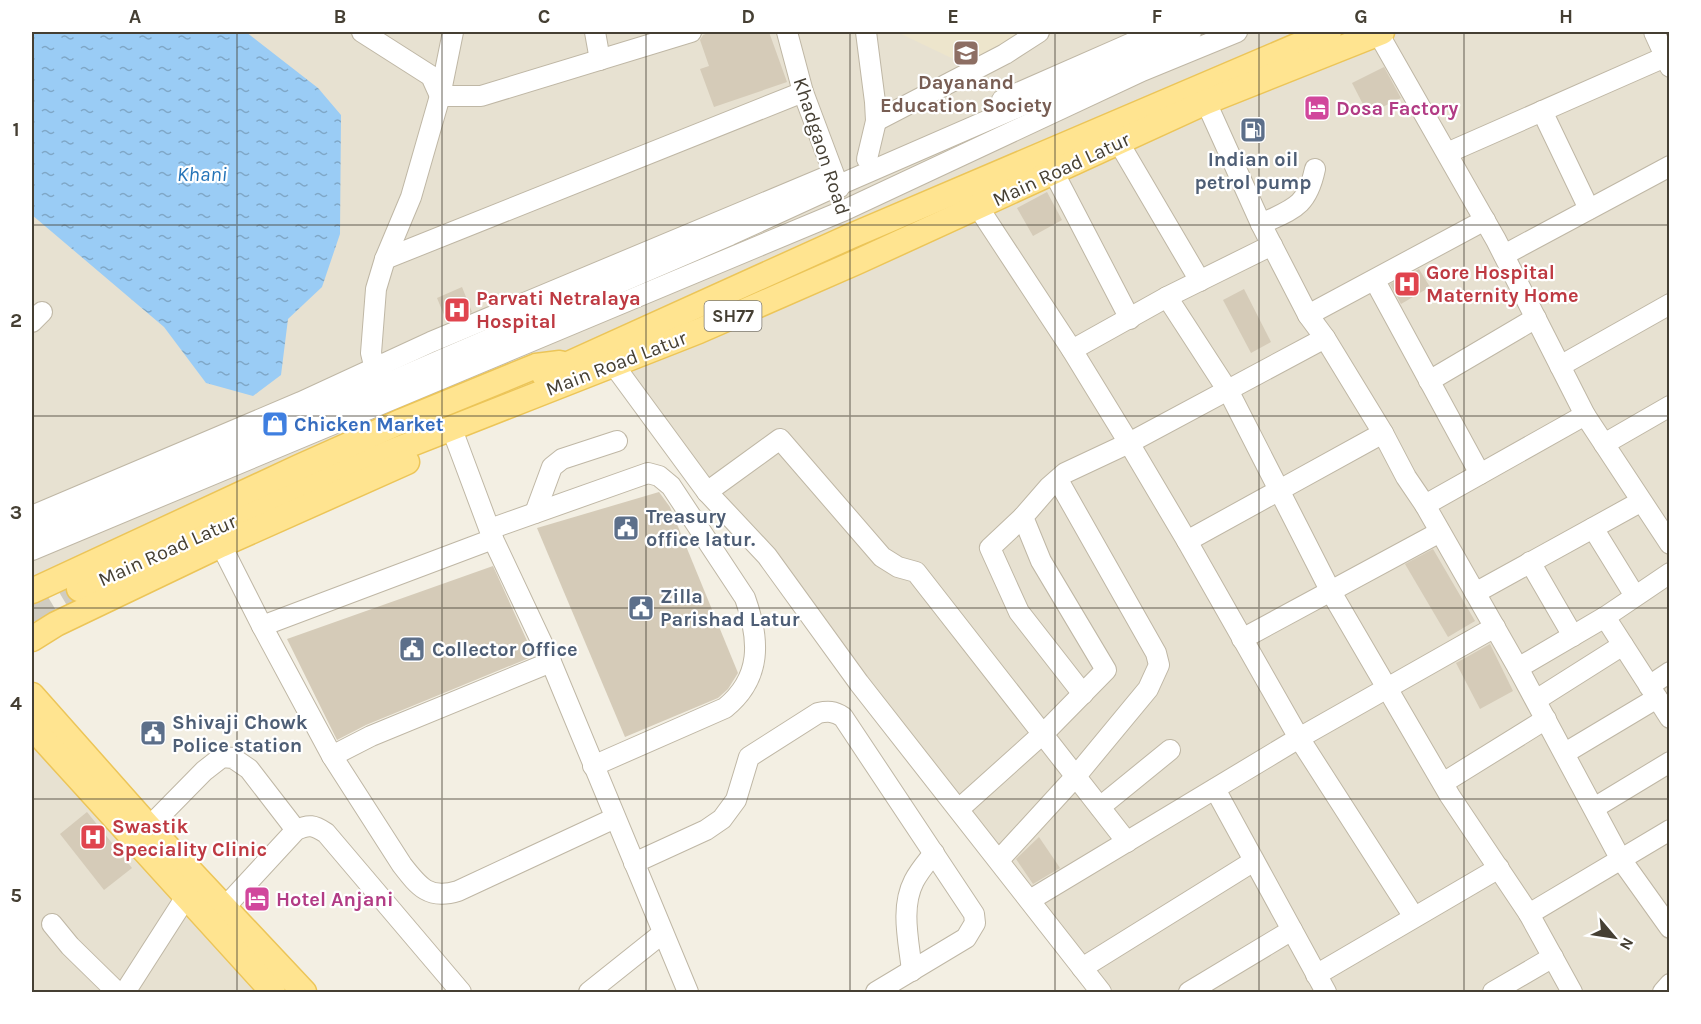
<svg xmlns="http://www.w3.org/2000/svg" width="1701" height="1024" viewBox="0 0 1701 1024" font-family="Karla,sans-serif">
<defs>
<pattern id="water-ripples" width="26" height="14" patternUnits="userSpaceOnUse" patternTransform="scale(1.5)"><rect width="26" height="14" fill="#9accf5"/><path d="M2 4q2-2 4 0t4 0M15 11q2-2 4 0t4 0" fill="none" stroke="#7fa7c7"/></pattern>
</defs>
<rect width="100%" height="100%" fill="#f3efe3"/>
<g fill="#e7e1d1">
<path d="M32,32h1637v960h-570l-491,-633 -42,5 -534,230z"/>
<path d="M32,701l262,291h-262z"/>
</g>
<path fill="#ede5cc" d="M897,32h129l-60,33z"/>
<path fill="url(#water-ripples)" d="M32,32h214l72,56 23,27 -1,119 -18,53 -34,32 -7,56 -28,21 -47,-13 -42,-56 -132,-112z"/>
<g fill="#d5cbb8">
<path d="M711,32h58l18,50 -73,25 -14,-38 9,-3 -9,-26 3,-5z"/>
<path d="M1384,67l17,31 -33,16 -16,-31z"/>
<path d="M1047,192l15,28 -29,16 -16,-28z"/>
<path d="M1419,269l11,18 -29,17 -11,-20z"/>
<path d="M462,287l10,25 -25,10 -10,-24z"/>
<path d="M1244,289l27,53 -20,11 -28,-53z"/>
<path d="M659,492l11,15 68,166 -10,16 -10,9 -93,39 -88,-209z"/>
<path d="M1433,549l42,72 -27,16 -43,-73z"/>
<path d="M493,566l41,90 -168,69 -29,15 -50,-101z"/>
<path d="M1490,644l23,47 -33,18 -24,-46z"/>
<path d="M87,812l45,56 -28,22 -44,-56z"/>
<path d="M1039,837l21,31 -27,16 -17,-25z"/>
</g>
<g fill="none" stroke-linecap="round" stroke-linejoin="round">
<path stroke="#d0ccc0" stroke-width="24" stroke-dasharray="24 12" stroke-linecap="butt" d="M32,617l47,-28"/>
<defs>
<g id="minor">
<path d="M362,32l69,44 9,20h41l210,-64"/>
<path d="M595,32l5,28"/>
<path d="M787,32l16,60 36,96"/>
<path d="M866,32l9,70 1,19 -9,38"/>
<path d="M1654,32l16,35"/>
<path d="M1378,33l118,207 89,175 85,129"/>
<path d="M1002,100l155,-68"/>
<path d="M1206,102l55,122 47,91 17,23 58,95 23,44 19,28 93,163 102,190 50,70"/>
<path d="M1542,111l47,98"/>
<path d="M876,121l129,-67 34,-22"/>
<path d="M1119,143l81,138"/>
<path d="M1447,153l218,-96"/>
<path d="M1054,173l76,146"/>
<path d="M978,207l94,143 57,93 58,98 112,197 115,179"/>
<path d="M1261,224c32,-15 46,-17 54,-55"/>
<path d="M1504,255l166,-89"/>
<path d="M385,259l418,-167"/>
<path d="M1375,281l105,193"/>
<path d="M1167,297l63,97 101,198 119,204 79,118 43,78"/>
<path d="M1308,315l177,-95"/>
<path d="M32,322l10,-10"/>
<path d="M1072,350l95,-53 105,-52"/>
<path d="M613,364l94,128 60,64 92,127 242,309"/>
<path d="M1560,366l110,-62"/>
<path d="M1429,381l107,-63"/>
<path d="M378,382l-7,-29 5,-64 9,-30 26,-62 29,-101 13,-64"/>
<path d="M456,440l37,99 58,123 137,330"/>
<path d="M1604,444l66,-38"/>
<path d="M707,492l73,-53 102,118 16,10 18,5 211,270"/>
<path d="M1425,505l160,-90"/>
<path d="M535,513l17,-46 10,-8 55,-18"/>
<path d="M32,516l269,-114 130,-60 395,-165"/>
<path d="M1023,517l-33,31 29,64 64,82"/>
<path d="M1593,528l42,68"/>
<path d="M490,529l158,-56 11,3 12,10 74,112c15,42 17,80 -20,110l-132,58"/>
<path d="M32,531l226,-92 472,-204 109,-50 352,-153"/>
<path d="M1187,541l196,-108"/>
<path d="M221,545l41,81 70,130 70,109c17,22 27,35 56,26l157,-73"/>
<path d="M32,550l813,-340 297,-139 95,-39"/>
<path d="M1530,562l43,74"/>
<path d="M1475,593l165,-91"/>
<path d="M1605,617l65,101"/>
<path d="M262,626l231,-87"/>
<path d="M1242,639l198,-107"/>
<path d="M1518,668l87,-51 65,-44"/>
<path d="M1649,686l21,-14"/>
<path d="M1536,700l87,-55"/>
<path d="M1565,753l92,-55"/>
<path d="M332,756l39,-20 180,-74"/>
<path d="M1443,783l103,-64"/>
<path d="M1215,789l111,203"/>
<path d="M1100,807l70,-57"/>
<path d="M1594,808l76,-46"/>
<path d="M959,809l89,-80 58,-59 -65,-109 -18,-44 26,-30 16,-14 64,-30 196,-105"/>
<path d="M149,827l55,-56 18,-14 11,1 16,11 47,61"/>
<path d="M999,860l77,-84 72,-87 11,-24 -3,-12 -98,-173"/>
<path d="M634,863l72,-33 16,-11 14,-19 13,-43 69,-44c10,-2 16,-2 25,4l131,197 1,9 -9,15 -90,54"/>
<path d="M1030,900l269,-162 196,-111"/>
<path d="M225,907l71,-77c13,-6 18,-5 30,3l135,159"/>
<path d="M1529,914l141,-84"/>
<path d="M52,924l18,22 47,46"/>
<path d="M1082,968l172,-107"/>
<path d="M912,971c-3,-29 -12,-63 2,-90 5,-10 13,-19 20,-28"/>
<path d="M1316,975l183,-107"/>
<path d="M125,992l68,-106"/>
<path d="M589,992l74,-59"/>
<path d="M1189,992l103,-62"/>
<path d="M1493,992l60,-35"/>
<path d="M1663,992l7,-8"/>
</g>
<g id="major">
<path d="M544,375l307,-139 478,-204"/>
<path d="M79,589l289,-128 331,-130 158,-69 349,-160 176,-70"/>
<path d="M32,591l267,-124 103,-46 134,-55 24,-3"/>
<path d="M32,639l24,-15 165,-79 186,-83"/>
<path d="M32,695l117,132 155,165"/>
<path d="M32,727l241,265"/>
</g>
</defs>
<use href="#minor" stroke="#bfb7a5" stroke-width="22"/>
<use href="#major" stroke="#ecc558" stroke-width="27"/>
<use href="#minor" stroke="#fff" stroke-width="20"/>
<use href="#major" stroke="#ffe490" stroke-width="24"/>
</g>
<path fill="none" stroke="#453f33" stroke-width="1.5" stroke-opacity="0.55" d="M237,32v960M442,32v960M646,32v960M850,32v960M1055,32v960M1259,32v960M1464,32v960M32,225h1638M32,416h1638M32,608h1638M32,799h1638"/>
<defs>
<symbol id="university-square" viewBox="-11 -11 22 22"><rect x="-9" y="-9" width="18" height="18" rx="4" fill="#8d6e63" stroke="#fff"/><path d="M0-5L7-2L0 1L-7-2ZM-4 1L0 2.5L4 1V4Q0 6-4 4Z" fill="#fff"/></symbol>
<symbol id="hotel-square" viewBox="-11 -11 22 22"><rect x="-9" y="-9" width="18" height="18" rx="4" fill="#d1479c" stroke="#fff"/><path d="M-6-4.5h1.5V1H6V5H4.5V3h-9V5H-6ZM-4 0a1.8 1.8 0 1 1 3.6 0ZM.5 0V-2.5h3Q6-2.5 6 0Z" fill="#fff"/></symbol>
<symbol id="fuel-square" viewBox="-11 -11 22 22"><rect x="-9" y="-9" width="18" height="18" rx="4" fill="#5c6f8a" stroke="#fff"/><path d="M-5.5-6h7V0h2V4h1.3V-2.5L3-4.5l.8-.8L6-3V5H2.5V1h-1V6h-7ZM-4.2-4.7v3.2H.2V-4.7Z" fill="#fff"/></symbol>
<symbol id="hospital-square" viewBox="-11 -11 22 22"><rect x="-9" y="-9" width="18" height="18" rx="4" fill="#e0444e" stroke="#fff"/><path d="M-5-5h3v3.5h4V-5h3V5h-3V1.5h-4V5h-3Z" fill="#fff"/></symbol>
<symbol id="shop-square" viewBox="-11 -11 22 22"><rect x="-9" y="-9" width="18" height="18" rx="4" fill="#3f7fe0" stroke="#fff"/><path d="M-5-2.5h2.3a2.7 3.5 0 0 1 5.4 0H5L5.5 6h-11ZM-1.5-2.5h3a1.5 2.3 0 0 0-3 0Z" fill="#fff"/></symbol>
<symbol id="civic-square" viewBox="-11 -11 22 22"><rect x="-9" y="-9" width="18" height="18" rx="4" fill="#5c6f8a" stroke="#fff"/><path d="M-.6-6.5H3V-4.5H.6V-3L4-1V1h2V6H-6V1h2V-1L-.6-3ZM-1.2 2.5V6h2.4V2.5Z" fill="#fff"/></symbol>
</defs>
<g fill-rule="evenodd">
<use href="#university-square" x="951" y="38" width="30" height="30"/>
<use href="#hotel-square" x="1302" y="93" width="30" height="30"/>
<use href="#fuel-square" x="1238" y="115" width="30" height="30"/>
<use href="#hospital-square" x="1392" y="269" width="30" height="30"/>
<use href="#hospital-square" x="442" y="295" width="30" height="30"/>
<use href="#shop-square" x="260" y="409" width="30" height="30"/>
<use href="#civic-square" x="611" y="513" width="30" height="30"/>
<use href="#civic-square" x="626" y="593" width="30" height="30"/>
<use href="#civic-square" x="397" y="634" width="30" height="30"/>
<use href="#civic-square" x="138" y="718" width="30" height="30"/>
<use href="#hospital-square" x="78" y="822" width="30" height="30"/>
<use href="#hotel-square" x="242" y="884" width="30" height="30"/>
</g>
<g text-anchor="middle" stroke-width="4.5" stroke-linejoin="round" paint-order="stroke">
<rect fill="#fff" stroke="#7d7970" stroke-width="1.5" x="704.5" y="301" width="57" height="30" rx="4.5"/>
<g font-size="18" font-weight="bold" fill="#453f33">
<text x="733" y="322">SH77</text>
</g>
<g font-size="20" font-weight="bold" fill="#785e54" stroke="#fff">
<text x="966" y="89">Dayanand<tspan x="966" dy="23">Education Society</tspan></text>
</g>
<g font-size="20" font-weight="bold" fill="#b23c85" stroke="#fff" text-anchor="start">
<text x="1336" y="115">Dosa Factory</text>
<text x="276" y="906">Hotel Anjani</text>
</g>
<g font-size="20" fill="#453f33" stroke="#fff">
<text transform="translate(822 146) rotate(72)" y="7">Khadgaon Road</text>
<text transform="translate(1061 169) rotate(-25)" y="7">Main Road Latur</text>
<text transform="translate(616 363) rotate(-21)" y="7">Main Road Latur</text>
<text transform="translate(167 550) rotate(-24)" y="7">Main Road Latur</text>
</g>
<g font-size="20" font-weight="bold" fill="#4e5e75" stroke="#fff" text-anchor="start">
<text x="1253" y="166" text-anchor="middle">Indian oil<tspan x="1253" dy="23">petrol pump</tspan></text>
<text x="646" y="523">Treasury<tspan x="646" dy="23">office latur.</tspan></text>
<text x="660" y="603">Zilla<tspan x="660" dy="23">Parishad Latur</tspan></text>
<text x="432" y="656">Collector Office</text>
<text x="172" y="729">Shivaji Chowk<tspan x="172" dy="23">Police station</tspan></text>
</g>
<g font-size="20" font-weight="bold" fill="#be3a42" stroke="#fff" text-anchor="start">
<text x="1426" y="279">Gore Hospital<tspan x="1426" dy="23">Maternity Home</tspan></text>
<text x="476" y="305">Parvati Netralaya<tspan x="476" dy="23">Hospital</tspan></text>
<text x="112" y="833">Swastik<tspan x="112" dy="23">Speciality Clinic</tspan></text>
</g>
<g font-size="20" font-weight="bold" fill="#366cbe" stroke="#fff" text-anchor="start">
<text x="294" y="431">Chicken Market</text>
</g>
<g font-size="21" font-style="italic" fill="#2574b8" stroke="#fff">
<text x="202" y="181">Khani</text>
</g>
</g>
<rect width="1701" height="1024" fill="none" stroke="#ffffff" stroke-width="66"/>
<g transform="translate(1614 937) rotate(119)" stroke="#ffffff" stroke-width="4.5" paint-order="stroke">
<path d="M0-4.5L10 22L0 15L-10 22Z" fill="#453f33"/>
<text y="-9" font-size="16" font-weight="bold" text-anchor="middle" fill="#453f33">N</text>
</g>
<rect x="33" y="33" width="1635" height="958" fill="none" stroke="#453f33" stroke-width="2"/>
<g font-size="20" text-anchor="middle" font-weight="bold" fill="#453f33">
<text x="135" y="23">A</text>
<text x="340" y="23">B</text>
<text x="544" y="23">C</text>
<text x="748" y="23">D</text>
<text x="953" y="23">E</text>
<text x="1157" y="23">F</text>
<text x="1361" y="23">G</text>
<text x="1566" y="23">H</text>
<text x="16" y="136">1</text>
<text x="16" y="327">2</text>
<text x="16" y="519">3</text>
<text x="16" y="710">4</text>
<text x="16" y="902">5</text>
</g>
</svg>
